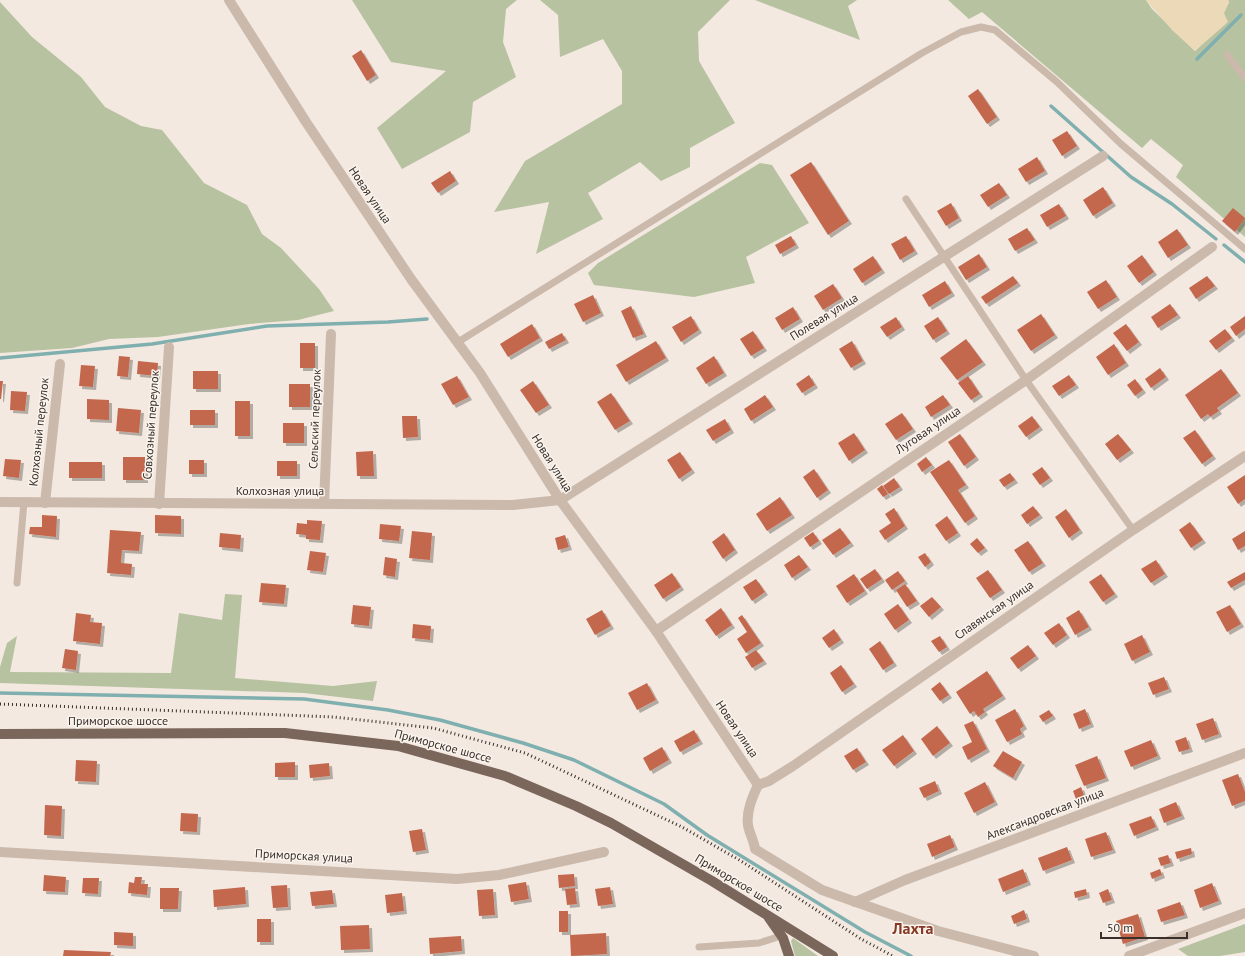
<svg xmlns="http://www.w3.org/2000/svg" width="1245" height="956" viewBox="0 0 1245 956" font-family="'PT Sans',sans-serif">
<defs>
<filter id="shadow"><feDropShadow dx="3" dy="3" stdDeviation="0" flood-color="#0004"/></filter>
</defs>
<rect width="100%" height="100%" fill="#f3e9e0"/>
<g fill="#b7c2a0">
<path d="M352,0h165l-11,9 -3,33 13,35 -43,25 -3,30 -68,37 -25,-41 69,-57 -55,-9z"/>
<path d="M540,0h190l-32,32 1,29 36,62 -45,25v19l-29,14 -21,-19 -52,31 15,26 -67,35 13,-52 -55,10 31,-51 97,-57v-33l-19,-32 -43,18 -2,-42z"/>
<path d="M755,0h102l-9,6 12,34z"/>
<path d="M948,0h198l6,9 43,42c16,-15 25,-29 34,-49l-1,-2h17v237l-69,-60 7,-12 -32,-26 -9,9 -160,-136 -13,7z"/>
<path d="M0,2l32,35 49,40 24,30 36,19 21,4 42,53 43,22 15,29 19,14 38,41 15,22 -36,9 -49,4 -91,13 -49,2 -37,9 -72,5z"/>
<path d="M760,163l12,2 37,58 -63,34 9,26 -61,14 -100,-12 -6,-12 10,-10z"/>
<path d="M225,594l17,1 -7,83 98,8 44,-5 -4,20 -69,-8 -304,-10v-16l7,-24 10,-7 -7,36 161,1 8,-60 43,7z"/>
<path d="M1245,924v28l-25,4h-32l-10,-7z"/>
<path d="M793,938l25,18h-23l-4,-15z"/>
</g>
<path fill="#ecd9b8" d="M1146,0h82l1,2 -5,11 4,9 -33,29 -23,-21z"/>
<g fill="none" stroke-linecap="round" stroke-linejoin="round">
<g stroke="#80afaf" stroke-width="3.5">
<path d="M1197,59l44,-44"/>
<path d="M1051,106l80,71 41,27 44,35"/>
<path d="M1224,245l21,17"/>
<path d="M0,358l152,-14 115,-18 121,-4 39,-3"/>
<path d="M0,693l304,6 84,11 52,10 83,23 51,17 90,44 43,31 158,97 46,24"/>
</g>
</g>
<g fill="#c3674e" filter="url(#shadow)">
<path d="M361,50l15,25 -9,6 -15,-25z"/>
<path d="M978,89l19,28 -10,7 -19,-28z"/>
<path d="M1067,131l10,15 -15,10 -10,-16z"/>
<path d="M1037,157l8,14 -19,11 -8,-13z"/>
<path d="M811,162l38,59 -21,14 -38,-60z"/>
<path d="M450,171l6,10 -18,12 -7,-10z"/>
<path d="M999,183l8,12 -19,12 -8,-12z"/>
<path d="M1103,187l10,16 -20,13 -10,-16z"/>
<path d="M951,203l8,15 -13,8 -9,-15z"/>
<path d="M1059,204l7,12 -19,11 -7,-12z"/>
<path d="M1233,208l12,10 -10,14 -13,-11z"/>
<path d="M1027,228l8,12 -20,11 -7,-12z"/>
<path d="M1177,229l11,16 -20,13 -10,-16z"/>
<path d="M791,236l5,9 -16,9 -5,-9z"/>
<path d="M906,236l9,15 -15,9 -9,-16z"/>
<path d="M979,254l8,13 -21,13 -8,-13z"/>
<path d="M1142,255l12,17 -15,11 -12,-17z"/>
<path d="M873,256l9,14 -20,13 -9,-14z"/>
<path d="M1013,276l5,7 -32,21 -5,-7z"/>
<path d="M1207,276l8,10 -19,13 -7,-11z"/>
<path d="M1106,280l11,17 -19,12 -11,-17z"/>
<path d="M945,281l7,12 -23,14 -7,-12z"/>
<path d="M833,284l9,14 -19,12 -9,-14z"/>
<path d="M593,295l8,18 -18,9 -9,-18z"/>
<path d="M1170,304l8,11 -20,13 -7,-11z"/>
<path d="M631,306l13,28 -11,4 -12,-27z"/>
<path d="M793,307l7,12 -18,11 -7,-12z"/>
<path d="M1041,314l14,21 -24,16 -14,-21z"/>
<path d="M691,316l8,14 -18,12 -9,-15z"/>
<path d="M1245,316v13l-9,7 -6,-9z"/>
<path d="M896,317l6,10 -15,10 -7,-10z"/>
<path d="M938,317l9,14 -14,9 -9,-14z"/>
<path d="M532,324l8,14 -32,19 -8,-13z"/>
<path d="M1126,324l13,18 -12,9 -14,-18z"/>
<path d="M1225,329l7,9 -16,12 -7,-9z"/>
<path d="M753,331l11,17 -13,8 -11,-17z"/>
<path d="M562,333l4,7 -17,9 -4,-7z"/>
<path d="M966,339l17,23 -26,18 -17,-22z"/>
<path d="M656,341l10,17 -40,24 -10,-17z"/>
<path d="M852,341l11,20 -12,7 -12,-19z"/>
<rect x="300" y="343" width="15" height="25"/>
<path d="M1114,344l12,19 -18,12 -12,-18z"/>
<path d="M119,356l11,1 -2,20 -11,-1z"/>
<path d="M714,356l10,17 -18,11 -10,-16z"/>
<path d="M138,361l20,2 -1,13 -20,-2z"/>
<path d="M81,365l14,1 -2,21 -14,-1z"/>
<path d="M1160,368l6,9 -15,11 -6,-9z"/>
<path d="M1221,369l17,24 -21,15 2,3 -9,6 -2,-3 -7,5 -16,-24z"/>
<rect x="193" y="371" width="25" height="18"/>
<path d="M809,375l6,10 -13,8 -6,-9z"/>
<path d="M1069,375l7,10 -17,11 -7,-10z"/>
<path d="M457,376l12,21 -16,8 -12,-21z"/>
<path d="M968,376l12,18 -9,6 -13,-17z"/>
<path d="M1135,379l8,11 -8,6 -8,-11z"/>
<path d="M0,381h3l-2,18h-1z"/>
<path d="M533,381l16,24 -13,8 -16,-23z"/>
<rect x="289" y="384" width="21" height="23"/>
<path d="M11,391l16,1 -2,19 -15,-1z"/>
<path d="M611,393l19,28 -15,9 -18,-28z"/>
<path d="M765,395l8,12 -22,14 -7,-12z"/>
<path d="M943,395l7,10 -19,12 -6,-10z"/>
<path d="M87,399l22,1v20l-22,-1z"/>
<rect x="235" y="401" width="15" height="35"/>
<path d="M118,408l23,2 -2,23 -23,-2z"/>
<rect x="190" y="410" width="25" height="15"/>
<path d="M902,413l11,16 -17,11 -11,-16z"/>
<path d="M402,416h15l1,21 -15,1z"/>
<path d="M1032,416l8,11 -14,10 -8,-11z"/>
<path d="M725,419l6,11 -18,11 -7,-11z"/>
<rect x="283" y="423" width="21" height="20"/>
<path d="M1195,430l18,26 -11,8 -19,-26z"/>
<path d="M854,433l11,17 -16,11 -11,-18z"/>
<path d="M960,434l16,23 -12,9 -16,-24z"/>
<path d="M1118,434l13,16 -14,10 -12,-16z"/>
<path d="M373,451l1,25h-17l-1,-24z"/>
<path d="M680,452l12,18 -13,9 -12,-19z"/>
<rect x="123" y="457" width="22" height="23"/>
<path d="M926,457l6,8 -10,7 -5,-8z"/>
<path d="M5,459l16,1 -2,18 -16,-2z"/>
<rect x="189" y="460" width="15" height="14"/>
<path d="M949,460l17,25 -8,5 17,26 -10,7 -35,-51z"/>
<rect x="277" y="461" width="20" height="15"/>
<rect x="69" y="462" width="33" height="16"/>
<path d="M1042,467l8,11 -10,7 -8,-11z"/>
<path d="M814,469l14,21 -11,8 -14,-21z"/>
<path d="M1010,473l5,7 -11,7 -5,-7z"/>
<path d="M1245,475v24l-7,5 -11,-17z"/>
<path d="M894,478l6,9 -11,7 -6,-8z"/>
<path d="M882,485l6,9 -5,3 -6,-8z"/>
<path d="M780,497l12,18 -25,16 -11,-17z"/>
<path d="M1033,506l7,9 -13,9 -6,-9z"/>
<path d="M894,508l11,18 -20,14 -6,-9 12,-8 -6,-9z"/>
<path d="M1066,509l14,21 -11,8 -14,-21z"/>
<path d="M42,515l15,1 -1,21 -27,-3 1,-7h12z"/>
<path d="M155,515l26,1v18l-26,-1z"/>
<path d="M947,516l11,17 -12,8 -11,-16z"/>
<path d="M307,520l15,1 -2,19 -14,-1v-4l-10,-1 1,-11 10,1z"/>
<path d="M1190,522l13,18 -12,8 -12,-18z"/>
<path d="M380,524l21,2 -2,15 -20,-2z"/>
<path d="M840,528l11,15 -18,12 -11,-15z"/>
<path d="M110,530l31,2 -2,19 -17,-1 -1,13 11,1 -1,11 -24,-2z"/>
<path d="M412,531l20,2 -2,27 -21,-2z"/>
<path d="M1245,531v15l-7,4 -6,-11z"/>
<path d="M813,532l6,9 -9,6 -6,-9z"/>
<path d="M220,533l21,2 -1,14 -21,-2z"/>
<path d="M724,533l11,17 -12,9 -11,-17z"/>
<path d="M565,535l4,12 -11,3 -3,-12z"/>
<path d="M977,538l8,10 -7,5 -8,-9z"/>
<path d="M1028,541l15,22 -14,9 -15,-22z"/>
<path d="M310,551l16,2 -3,19 -16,-2z"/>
<path d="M925,553l6,9 -6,5 -7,-10z"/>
<path d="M799,555l9,12 -16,11 -8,-13z"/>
<path d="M385,557l12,2 -2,18 -12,-2z"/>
<path d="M1156,560l9,14 -14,9 -10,-14z"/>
<path d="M875,569l7,10 -15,10 -7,-10z"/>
<path d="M988,570l14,20 -12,8 -14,-20z"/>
<path d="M898,571l7,10 -13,9 -7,-10z"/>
<path d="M1245,572v8l-14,8 -4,-6z"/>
<path d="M672,573l9,14 -18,12 -9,-14z"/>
<path d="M854,574l11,17 -18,12 -11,-17z"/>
<path d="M1101,574l14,20 -12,8 -14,-20z"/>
<path d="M756,579l9,13 -13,9 -9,-14z"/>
<path d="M261,583l25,2 -2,19 -25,-2z"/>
<path d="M905,584l12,17 -10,6 -11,-17z"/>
<path d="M932,597l9,10 -12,10 -9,-11z"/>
<path d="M898,604l11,16 -14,10 -11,-16z"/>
<path d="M353,605l18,2 -2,19 -18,-2z"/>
<path d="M1230,605l11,19 -14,8 -11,-20z"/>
<path d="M721,608l11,17 -16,11 -11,-16z"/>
<path d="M602,610l9,16 -16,9 -9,-16z"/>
<path d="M1079,610l10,17 -14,8 -9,-17z"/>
<path d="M76,613l15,2 -1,7 12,1 -2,21 -27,-3z"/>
<path d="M742,615l19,28 -15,10 -9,-14 10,-7 -9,-14z"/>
<path d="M1059,623l8,12 -14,10 -9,-12z"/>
<path d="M413,624l18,2 -1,14 -18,-2z"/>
<path d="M834,629l7,11 -12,8 -7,-10z"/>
<path d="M1142,635l8,17 -18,9 -8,-17z"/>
<path d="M940,636l7,11 -8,5 -8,-11z"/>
<path d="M880,641l14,22 -11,7 -14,-21z"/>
<path d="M1028,645l8,11 -18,13 -8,-11z"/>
<path d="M65,649l13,2 -2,19 -14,-2z"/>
<path d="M756,650l8,11 -12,7 -7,-11z"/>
<path d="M841,665l13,19 -12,8 -12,-19z"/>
<path d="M987,671l16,25 -20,13 2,3 -7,5 -4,-6 -4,3 -14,-22z"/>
<path d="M1164,677l5,12 -16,6 -5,-12z"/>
<path d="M940,682l9,13 -9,6 -9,-12z"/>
<path d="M647,683l9,17 -19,10 -9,-17z"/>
<path d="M1015,709l9,17 -4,3 2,5 -15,8 -12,-22z"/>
<path d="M1085,709l6,15 -12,5 -6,-15z"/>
<path d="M1049,710l4,6 -10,6 -4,-6z"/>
<path d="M1213,718l6,16 -17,6 -6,-16z"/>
<path d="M973,721l14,28 -19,11 -6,-13 10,-5 -8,-17z"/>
<path d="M937,726l13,17 -17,13 -12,-17z"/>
<path d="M694,730l6,11 -20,11 -6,-11z"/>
<path d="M903,735l11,16 -20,15 -12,-16z"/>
<path d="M1186,737l4,12 -11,3 -4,-11z"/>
<path d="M1151,740l7,16 -27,11 -7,-16z"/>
<path d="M662,747l7,13 -19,11 -7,-13z"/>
<path d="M857,748l9,14 -13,8 -9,-14z"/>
<path d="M1003,751l19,11 -9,16 -20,-12z"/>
<path d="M1097,756l9,22 -22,8 -9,-21z"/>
<path d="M76,760l21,1 -1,21 -21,-1z"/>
<path d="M295,762v15h-20v-14z"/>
<path d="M329,763l1,13 -20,2 -1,-13z"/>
<path d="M1238,774l7,18v9l-13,5 -10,-26z"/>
<path d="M935,781l4,10 -15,7 -5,-10z"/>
<path d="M985,782l10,20 -21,11 -10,-20z"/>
<path d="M1081,787l3,8 -8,4 -3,-8z"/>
<path d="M1176,802l6,14 -18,7 -5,-14z"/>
<path d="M45,805l17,1 -1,30 -17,-1z"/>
<path d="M181,813l17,1 -1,18 -17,-1z"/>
<path d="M1151,816l5,11 -22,9 -5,-12z"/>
<path d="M422,829l4,21 -13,2 -4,-21z"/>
<path d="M1106,832l7,18 -22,7 -6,-18z"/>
<path d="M950,835l5,12 -23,10 -5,-13z"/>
<path d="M1067,847l5,13 -29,11 -5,-13z"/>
<path d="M1191,848l1,6 -15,5 -2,-7z"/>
<path d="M1168,855l3,8 -10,3 -3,-8z"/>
<path d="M1023,869l5,13 -25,10 -5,-13z"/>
<path d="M1160,869l2,6 -10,4 -2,-6z"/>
<path d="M574,874l1,12 -16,2 -1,-13z"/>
<path d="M44,875l22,2 -1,15 -22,-1z"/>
<path d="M135,877h7l-1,7h7l-1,11 -19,-2 1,-11 5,1z"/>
<path d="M83,878h16l-1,16 -16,-1z"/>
<path d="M526,882l3,17 -18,3 -3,-17z"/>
<path d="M1212,883l7,18 -19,7 -6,-18z"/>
<path d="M287,885l1,22 -15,1 -2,-22z"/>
<path d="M245,887l1,17 -32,3 -1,-17z"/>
<path d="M610,887l3,17 -15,2 -3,-17z"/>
<path d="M160,888h19l-1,21h-18z"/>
<path d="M575,888l2,16 -10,1 -2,-16z"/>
<path d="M493,889l2,26 -16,1 -2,-26z"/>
<path d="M1086,889l1,6 -12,3 -1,-6z"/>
<path d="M1108,889l4,11 -9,3 -4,-10z"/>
<path d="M332,890l2,14 -22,2 -2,-14z"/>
<path d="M402,893l2,18 -17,2 -2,-18z"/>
<path d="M1180,902l5,13 -24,7 -4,-12z"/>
<path d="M1024,910l3,9 -13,5 -3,-8z"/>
<rect x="559" y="911" width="9" height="21"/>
<path d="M1138,914l7,23 -22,7 -7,-23z"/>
<rect x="257" y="919" width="14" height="23"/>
<path d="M369,925l1,24 -29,1 -1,-24z"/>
<path d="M114,932l19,1v13l-19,-1z"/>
<path d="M606,933l1,21 -36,2 -1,-21z"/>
<path d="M461,936l1,15 -32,3 -1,-16z"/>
<path d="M64,950l47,2 -1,4h-47z"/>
</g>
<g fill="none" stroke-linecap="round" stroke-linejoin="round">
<g stroke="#cbb9ac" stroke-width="7">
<path d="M1227,55l18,23"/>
<path d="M906,199l120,181 107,150"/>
<path d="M458,342l464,-289 39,-21 20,-5 14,3 62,52 64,62 124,105"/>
<path d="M17,583l7,-81"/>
<path d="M699,947l60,-4 22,-7"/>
</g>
<g stroke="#cbb9ac" stroke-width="10">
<path d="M229,0l77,122 105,157 69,94 80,127 96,131 102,154c-5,11 -12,26 -10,40 1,8 6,15 7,24l67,41 116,41 96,25"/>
<path d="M0,502l513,3 47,-5 543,-344"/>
<path d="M45,503l15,-139"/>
<path d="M159,504l10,-157"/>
<path d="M324,504l7,-170"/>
<path d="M656,631l370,-251 186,-133"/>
<path d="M758,785l11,-4 24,-15 340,-236 112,-74"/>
<path d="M0,852l457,27 42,-4 105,-23"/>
<path d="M855,902l50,-22 340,-127"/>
<path d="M1129,956l116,-43"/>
</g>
<g stroke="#7b665c" stroke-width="10">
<path d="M0,734l285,-1 113,13 107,30 71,30 35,17 101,58 121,75"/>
<path d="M769,918l14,20 6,18"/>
</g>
<path stroke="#392f2b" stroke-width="3" stroke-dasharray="1 3" stroke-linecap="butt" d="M0,704l334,13 99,11 92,25 157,74 59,34 120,78 32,17"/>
</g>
<g text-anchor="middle" stroke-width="3" stroke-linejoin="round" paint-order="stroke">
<g font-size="12" fill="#392f2b" stroke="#faf4ed">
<text transform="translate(370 195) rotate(56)" y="4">Новая улица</text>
<text transform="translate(824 317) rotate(-32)" y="4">Полевая улица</text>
<text transform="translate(315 419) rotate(-88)" y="4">Сельский переулок</text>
<text transform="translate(151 425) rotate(-86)" y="4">Совхозный переулок</text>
<text transform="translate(928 430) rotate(-34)" y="4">Луговая улица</text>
<text transform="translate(39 432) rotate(-84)" y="4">Колхозный переулок</text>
<text transform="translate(552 463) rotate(58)" y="4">Новая улица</text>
<text x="280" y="495">Колхозная улица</text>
<text transform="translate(994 610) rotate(-35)" y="4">Славянская улица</text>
<text x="118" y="725">Приморское шоссе</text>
<text transform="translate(737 729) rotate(56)" y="4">Новая улица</text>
<text transform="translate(443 746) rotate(15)" y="4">Приморское шоссе</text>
<text transform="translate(1045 814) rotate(-21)" y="4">Александровская улица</text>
<text transform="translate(304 856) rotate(3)" y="4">Приморская улица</text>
<text transform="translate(739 883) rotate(31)" y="4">Приморское шоссе</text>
</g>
<g font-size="16" font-weight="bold" fill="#863a26" stroke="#faf4ed">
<text x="913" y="934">Лахта</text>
</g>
</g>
<path d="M1101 932v6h86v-6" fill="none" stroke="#392f2b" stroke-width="2"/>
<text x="1107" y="932" font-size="12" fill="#392f2b" stroke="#faf4ed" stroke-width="3" paint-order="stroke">50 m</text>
</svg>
